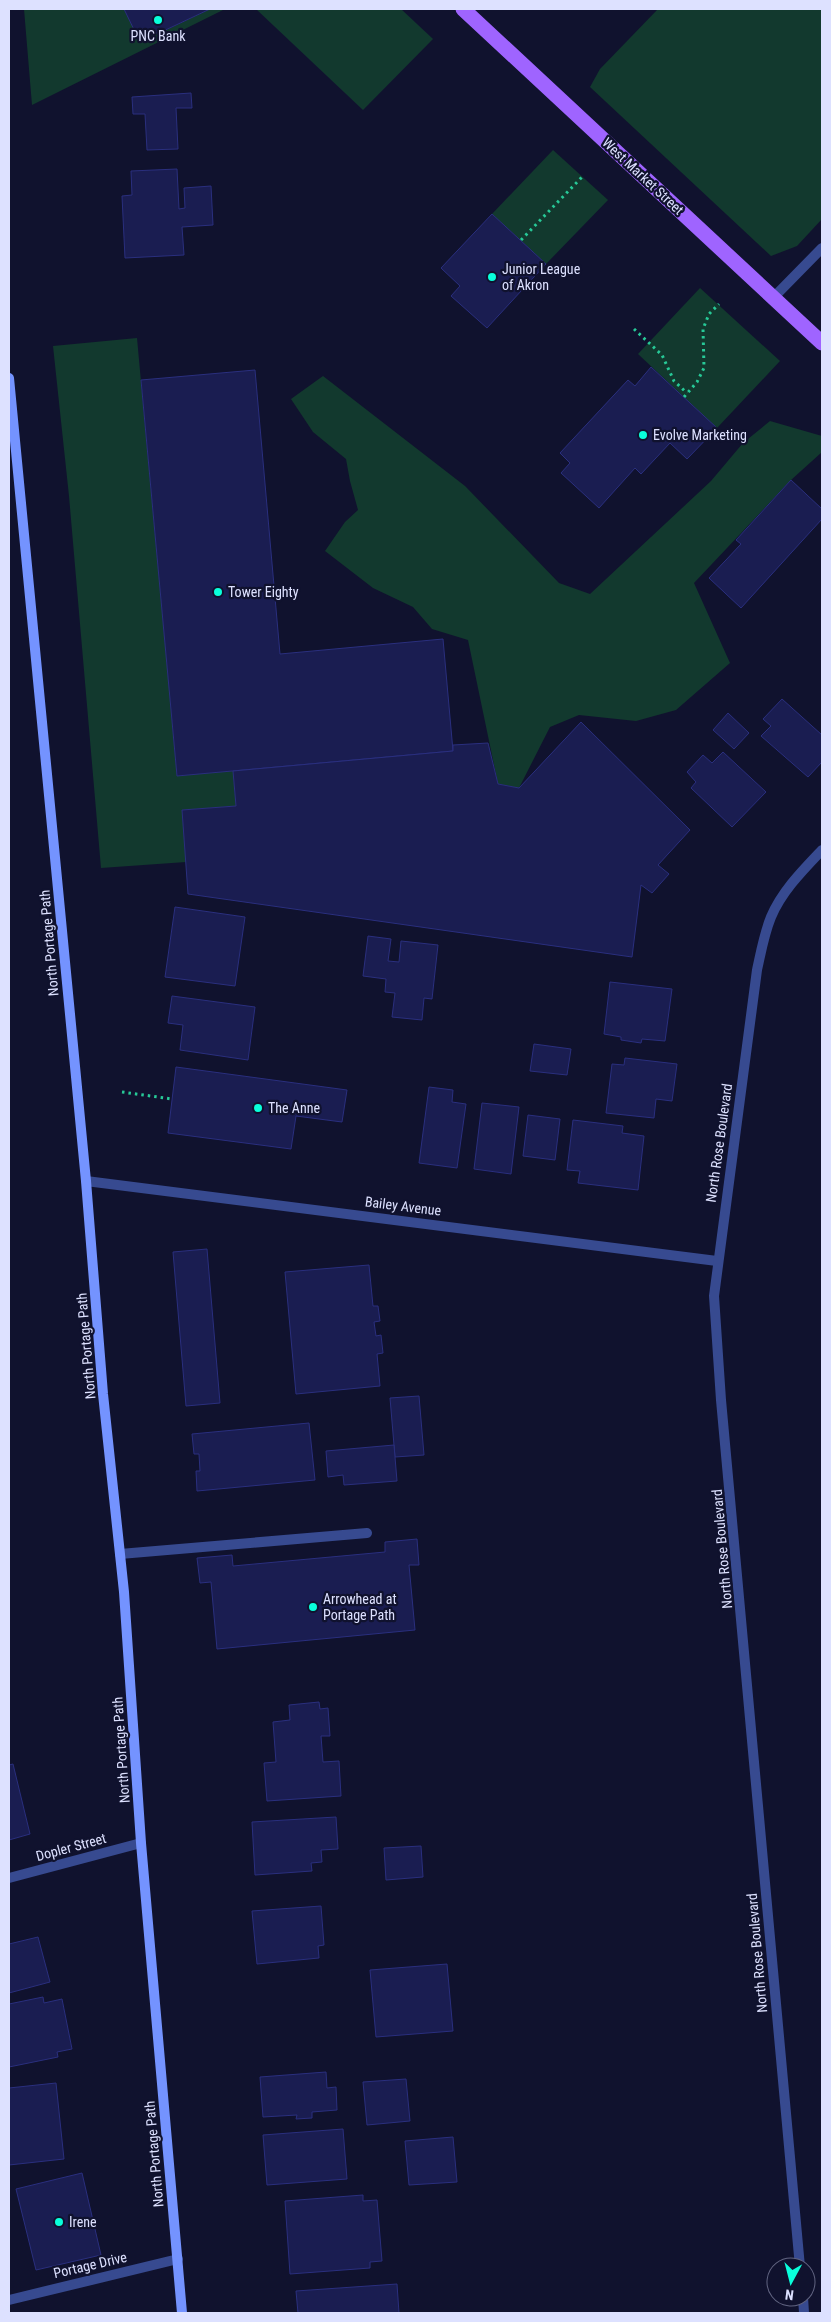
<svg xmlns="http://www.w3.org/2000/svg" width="831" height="2322" viewBox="0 0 831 2322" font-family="'Roboto Condensed',sans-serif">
<rect width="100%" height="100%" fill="#10122e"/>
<g fill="#12392e">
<path d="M24,9h100l16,31 16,-8 2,2 52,-25h15l-193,96z"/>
<path d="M256,9h145l32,30 -70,71z"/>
<path d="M658,9h164v210l-25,27 -26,10 -181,-169 10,-18z"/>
<path d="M553,150l55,50 -62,64 -54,-50z"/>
<path d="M700,288l80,73 -63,67 -79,-74z"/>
<path d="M137,338l40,437 56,-4 3,35 -54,4 4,52 -85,6 -32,-372 -16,-150z"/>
<path d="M323,376l142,110 94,97 31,11 121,-113 32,-38 27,-22 52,15v16l-31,28 -97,103 36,80 -54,47 -40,11 -57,-6 -29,12 -31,61 -21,-4 -30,-144 -36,-11 -19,-22 -40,-19 -48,-37 20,-29 13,-12 -8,-29 -4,-22 -33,-27 -22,-33z"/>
</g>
<g fill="#1a1d51" stroke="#2a2f7e">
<path d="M124,9h86l-53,25 -1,-2 -17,8z"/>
<path d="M191,93l1,15h-16l2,41 -31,1 -2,-36h-12l-1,-17z"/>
<path d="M177,169l2,40 6,-1 -1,-20 27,-2 2,39 -31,2 2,28 -59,3 -3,-62 10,-1 -1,-24z"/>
<path d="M492,214l54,50 -59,64 -36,-32 9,-10 -19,-18z"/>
<path d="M651,367l66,61 -30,31 -17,-16 -29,31 -6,-6 -36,40 -38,-35 9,-10 -10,-10 68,-73 7,6z"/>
<path d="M255,370l25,284 163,-15 10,112 -276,25 -36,-396z"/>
<path d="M791,480l31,29v10l-81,89 -32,-30 32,-34 -5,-4z"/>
<path d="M782,699l40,36v27l-14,15 -47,-41 10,-10 -8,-7z"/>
<path d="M728,713l21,20 -15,16 -21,-19z"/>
<path d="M581,722l109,108 -32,35 11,9 -17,19 -11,-8 -9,72 -444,-63 -6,-84 54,-4 -3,-35 220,-20v-6l35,-2 10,41 21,4z"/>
<path d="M723,752l43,40 -34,35 -41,-39 5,-6 -9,-10 16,-17 9,8z"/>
<path d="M175,907l70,10 -10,69 -70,-9z"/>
<path d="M368,936l23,3 -3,22 11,1 2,-21 37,4 -6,54 -8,-1 -2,22 -30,-3 3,-24 -10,-1 1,-13 -23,-3z"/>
<path d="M610,982l62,7 -7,52 -23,-2 -1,4 -20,-3v-3l-17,-3z"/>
<path d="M172,996l83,11 -7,53 -68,-10 3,-25 -15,-2z"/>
<path d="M534,1044l37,5 -4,26 -37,-4z"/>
<path d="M625,1058l52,6 -5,37 -16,-2 -2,19 -48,-5 6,-49 12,1z"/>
<path d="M176,1067l171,23 -5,32 -46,-6 -5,33 -123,-16z"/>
<path d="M429,1087l24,3 -1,12 14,2 -9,64 -38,-5z"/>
<path d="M482,1103l37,4 -8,67 -37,-5z"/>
<path d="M528,1115l32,4 -5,41 -32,-4z"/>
<path d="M573,1120l50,6 -1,7 22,3 -6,54 -60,-7 2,-12 -13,-1z"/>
<path d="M207,1249l13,154 -34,3 -13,-154z"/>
<path d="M369,1265l4,41h5l2,15 -6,1 2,14 5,-1 2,18 -6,1 3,32 -84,8 -11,-122z"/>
<path d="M419,1396l5,59 -29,2 -5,-59z"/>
<path d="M309,1423l6,57 -118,11 -1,-20h4l-1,-17h-5l-2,-20z"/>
<path d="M394,1445l3,36 -53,4 -1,-10 -15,2 -2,-26z"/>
<path d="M417,1539l2,26h-10l6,65 -198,19 -6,-67 -11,1 -3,-25 35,-3 1,11 152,-14v-10z"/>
<path d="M319,1702l1,7 8,-1 2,28h-9l2,26 16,-1 2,35 -74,5 -3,-38 12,-1 -3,-40 17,-2 -1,-15z"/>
<path d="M13,1764l17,70 -21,6v-75z"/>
<path d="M336,1817l2,32 -17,1 1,12 -11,1 1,8 -57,4 -3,-53z"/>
<path d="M421,1846l2,31 -37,3 -2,-32z"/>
<path d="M321,1906l3,39 -6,1 1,12 -62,6 -5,-53z"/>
<path d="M38,1937l12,45 -41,11v-49z"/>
<path d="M447,1964l6,67 -77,6 -6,-67z"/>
<path d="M43,1997l1,6 18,-4 10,50 -15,3 1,5 -49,10v-63z"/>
<path d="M326,2072l1,16 9,-1 1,23 -25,2v6l-16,1 1,-4 -34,2 -3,-40z"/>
<path d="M406,2079l4,42 -43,4 -4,-43z"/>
<path d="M56,2083l8,76 -55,6v-77z"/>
<path d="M343,2129l4,50 -80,6 -4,-50z"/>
<path d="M453,2137l4,45 -48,3 -4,-44z"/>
<path d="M82,2173l19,82 -65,15 -20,-81z"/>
<path d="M363,2195v6l14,-1 5,61 -12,1v6l-80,6 -5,-73z"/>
<path d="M397,2284l2,29h-101l-2,-22z"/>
</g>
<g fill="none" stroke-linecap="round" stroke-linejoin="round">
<g stroke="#27c997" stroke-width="3" stroke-dasharray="2.5 4" stroke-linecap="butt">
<path d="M521,240l62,-64"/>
<path d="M634,329l28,26 12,26 13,12"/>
<path d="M684,397l13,-15 7,-14 -1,-39 6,-15 10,-10"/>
<path d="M122,1092l50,7"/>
</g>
<path stroke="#374a90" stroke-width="10" d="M120,1554l247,-21"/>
<g stroke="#374a90" stroke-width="10">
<path d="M773,298l49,-50"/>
<path d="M86,1181l631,80"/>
<path d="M9,1878l132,-35"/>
<path d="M800,2267l-79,-867 -7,-104 43,-326c4,-18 7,-36 14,-53 11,-26 32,-47 51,-67"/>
<path d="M803,2297l1,16"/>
<path d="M9,2300l169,-41"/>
</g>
<path stroke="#7493ff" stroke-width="10" d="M9,378l77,803 17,213 21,198 17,251 41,470"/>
<path stroke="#9f64ff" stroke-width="15" d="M463,9l359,334"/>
</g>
<g fill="#09ffdb" stroke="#10122e" stroke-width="2">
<circle cx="158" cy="20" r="5"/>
<circle cx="492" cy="277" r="5"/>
<circle cx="643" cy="435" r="5"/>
<circle cx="218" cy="592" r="5"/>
<circle cx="258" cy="1108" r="5"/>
<circle cx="313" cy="1607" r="5"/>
<circle cx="59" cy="2222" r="5"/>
</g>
<g text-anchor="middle" stroke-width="4.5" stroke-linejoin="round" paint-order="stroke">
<g font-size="14" fill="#dde1ff" stroke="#10122e" text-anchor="start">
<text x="158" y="41" text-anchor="middle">PNC Bank</text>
<text x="502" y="274">Junior League<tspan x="502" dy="16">of Akron</tspan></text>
<text x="653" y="440">Evolve Marketing</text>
<text x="228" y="597">Tower Eighty</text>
<text x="268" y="1113">The Anne</text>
<text x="323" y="1604">Arrowhead at<tspan x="323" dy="16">Portage Path</tspan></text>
<text x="69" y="2227">Irene</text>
</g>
<g font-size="14" fill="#dde1ff" stroke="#10122e">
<text transform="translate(643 176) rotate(43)" y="5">West Market Street</text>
<text transform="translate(49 943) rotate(-95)" y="5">North Portage Path</text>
<text transform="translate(719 1143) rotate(-82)" y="5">North Rose Boulevard</text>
<text transform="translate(403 1206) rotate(7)" y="5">Bailey Avenue</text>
<text transform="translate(86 1346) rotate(-95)" y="5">North Portage Path</text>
<text transform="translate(722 1549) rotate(-95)" y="5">North Rose Boulevard</text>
<text transform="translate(121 1750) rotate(-94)" y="5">North Portage Path</text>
<text transform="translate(71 1847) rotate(-15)" y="5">Dopler Street</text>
<text transform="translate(757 1953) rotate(-95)" y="5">North Rose Boulevard</text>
<text transform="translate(154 2154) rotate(-95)" y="5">North Portage Path</text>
<text transform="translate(90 2265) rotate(-13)" y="5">Portage Drive</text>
</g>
</g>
<rect width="831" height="2322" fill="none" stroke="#dde1ff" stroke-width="20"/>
<g transform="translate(791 2282) rotate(187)"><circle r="24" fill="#10122e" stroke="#626582"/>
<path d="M0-4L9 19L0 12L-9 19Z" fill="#09ffdb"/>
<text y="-8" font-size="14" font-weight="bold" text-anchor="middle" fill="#dde1ff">N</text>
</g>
</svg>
